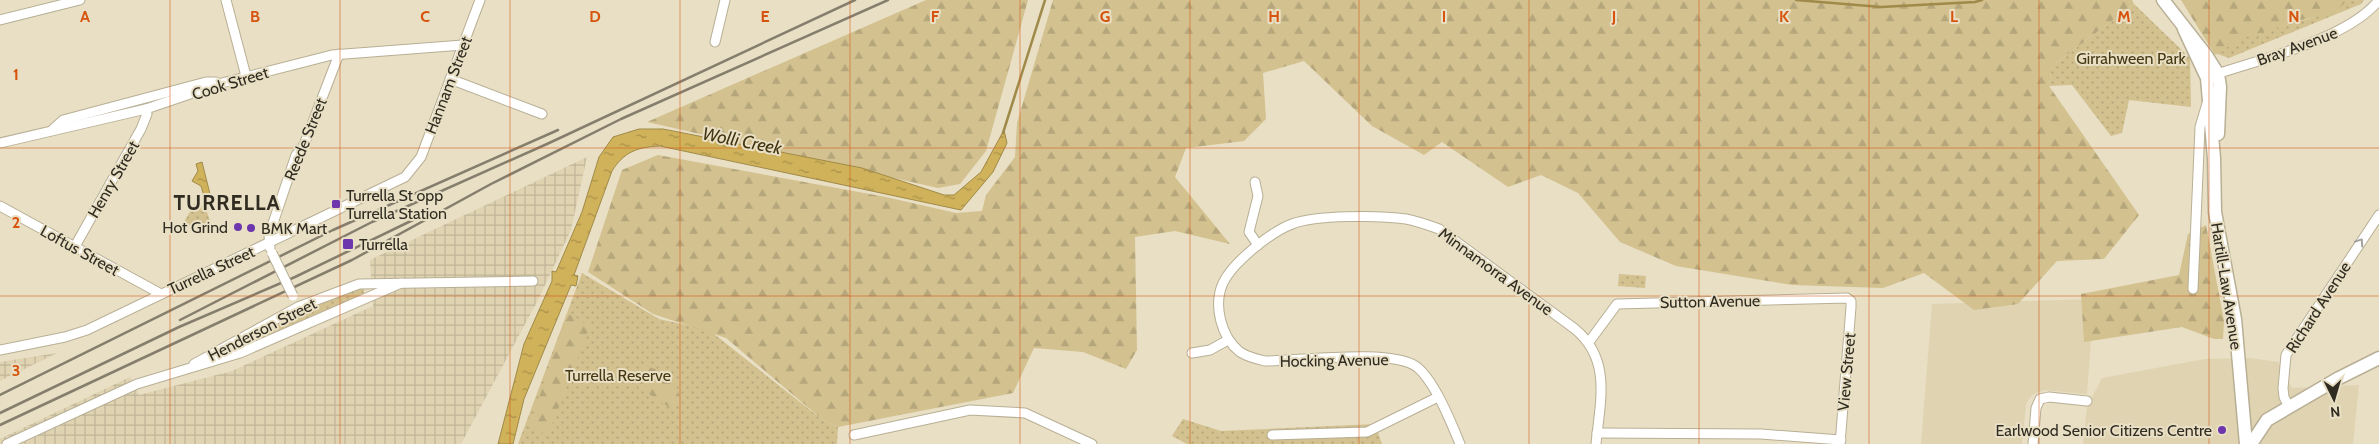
<svg xmlns="http://www.w3.org/2000/svg" width="2379" height="444" viewBox="0 0 2379 444" font-family="Cabin,sans-serif">
<defs>
<pattern id="industrial-grid" width="8" height="8" patternUnits="userSpaceOnUse" patternTransform="scale(1.25)"><rect width="8" height="8" fill="#dfd3b1"/><path d="M0 4h8M4 0v8" fill="none" stroke="#c0b598"/></pattern>
<pattern id="green-dots" width="8" height="8" patternUnits="userSpaceOnUse" patternTransform="scale(1.25)"><rect width="8" height="8" fill="#d3c18f"/><path d="M2 2h.1M6 6h.1" fill="none" stroke="#b5a67b" stroke-width="1.8" stroke-linecap="round"/></pattern>
<pattern id="forest-firs" width="22" height="20" patternUnits="userSpaceOnUse" patternTransform="scale(1.25)"><rect width="22" height="20" fill="#d3c18f"/><path d="M5 1l3.5 6h-7zM16 11l3.5 6h-7z" fill="#b5a67b"/></pattern>
<pattern id="water-ripples" width="26" height="14" patternUnits="userSpaceOnUse" patternTransform="scale(1.25)"><rect width="26" height="14" fill="#d0b25a"/><path d="M2 4q2-2 4 0t4 0M15 11q2-2 4 0t4 0" fill="none" stroke="#a9914a"/></pattern>
</defs>
<rect width="100%" height="100%" fill="#e8dfc4"/>
<g fill="#dfd3b1">
<path d="M2094,299l-7,95 -43,-4 -12,5 -6,9 -4,40h-101l11,-140z"/>
<path d="M2250,358l28,4 14,26 67,-3 -6,59h-270l4,-37 15,-29 103,-19z"/>
</g>
<g fill="url(#industrial-grid)">
<path d="M587,157l-16,73 -33,70 -77,144h-461v-5l130,-62 9,18 93,-24 141,-65 -3,-46z"/>
<path d="M57,353l-57,28v-19z"/>
</g>
<g fill="url(#green-dots)">
<path d="M2346,0h18l-3,4 -132,54 -14,-5 23,-15 95,-26z"/>
<path d="M2134,4l56,54 1,49 -62,-7 -7,33 -11,3 -39,-51 -23,1 3,-20z"/>
<path d="M196,201l9,5 5,15c-9,6 -18,7 -26,1z"/>
<path d="M582,273l77,46 50,11 115,91 14,6 -1,17h-319z"/>
<path d="M1619,274l27,2 -1,12 -27,-2z"/>
<path d="M360,288l4,1v4l-79,38 -54,20 -1,-3 73,-38z"/>
<path d="M1183,419l38,12 154,-7 7,20h-195l-15,-8z"/>
</g>
<g fill="url(#forest-firs)">
<path d="M926,0h102l-42,151 -26,33 -22,4 -291,-66z"/>
<path d="M1053,0h1079l2,4 -82,62 -3,20 90,129 -35,44 -47,2 -39,43 -44,6 -50,-37 -41,15 -91,-3 -116,-19 -56,-24 -42,-49 -37,-18 -33,12 -66,-45 -18,13 -52,-29 -68,-65 -41,12 3,46 -22,22 -58,7 -11,29 55,67 -55,-13 -40,6 2,113 -11,19 -43,-17 -49,-4 -21,45 -175,34 -14,-6 -98,-83 -73,-24 -65,-42 34,-102 36,-15 228,42 70,16 26,-2 4,-16 29,-38 2,-34z"/>
<path d="M2181,0h167l-15,14 -28,5 -65,20 -25,16z"/>
<path d="M2206,225l18,96 -1,18h-9l-32,-12 -98,15 -3,-48 98,-19 9,-41z"/>
<path d="M567,313l23,13 -42,109 -19,-7z"/>
<path d="M646,366l26,9 8,22 -8,12 -34,-22z"/>
</g>
<g fill="url(#water-ripples)" stroke="#a08a49">
<path d="M639,129h24l199,39 82,27h10l27,-23 23,-42 3,13 -14,29 -32,38 -301,-64c-23,1 -36,6 -48,25l-38,104 4,1 -2,10 -5,-1 -47,114 -11,45h-15l26,-100 28,-63v-10l4,1 26,-60 17,-55 14,-20z"/>
<path d="M202,162l8,32 -6,2 -3,-10 -9,-5 6,-10 -2,-7z"/>
</g>
<g fill="none" stroke-linecap="round" stroke-linejoin="round">
<g stroke="#a08a49" stroke-width="2.5">
<path d="M1796,0l85,7 94,-5 7,-2"/>
<path d="M1003,133l42,-133"/>
</g>
<defs>
<g id="street">
<path d="M226,0l20,76"/>
<path d="M0,20l80,-20"/>
<path d="M715,42l10,-42"/>
<path d="M2214,75c47,-16 134,-36 165,-75"/>
<path d="M450,79l92,35"/>
<path d="M53,129l10,-9 143,-38h10"/>
<path d="M0,143l146,-34 76,-26 110,-28 131,-10"/>
<path d="M1255,182l3,14 -9,36 9,13"/>
<path d="M0,206l161,88"/>
<path d="M74,248l67,-119 6,-15 -1,-5"/>
<path d="M270,248l-1,-13 27,-80 8,-10 35,-91"/>
<path d="M2193,289l7,-162 8,-27"/>
<path d="M1589,342l28,-38 230,-6 4,3v6l-11,137"/>
<path d="M0,350l65,-13 22,-7 318,-153 16,-20 59,-157"/>
<path d="M1192,353l18,-3 18,-10"/>
<path d="M194,364l104,-57 61,-23 174,-3"/>
<path d="M2289,407l-5,-10 -1,-9 3,-33 93,-140"/>
<path d="M1597,433l164,1 80,6"/>
<path d="M854,435l116,-25 55,3 67,31"/>
<path d="M1272,435l95,-3 71,-35"/>
<path d="M7,444l130,-60 103,-31 161,-70"/>
<path d="M1460,444c-9,-22 -25,-62 -43,-77 -25,-19 -119,-6 -152,-6 -9,-2 -17,-4 -25,-9 -19,-15 -27,-47 -17,-69 10,-21 48,-51 69,-59 23,-9 88,-9 114,-5 11,2 22,6 33,10l136,100c37,31 25,72 21,115"/>
<path d="M2033,444l3,-36 4,-9 9,-2 38,4"/>
</g>
<g id="secondary">
<path d="M2163,0l43,55 12,19 2,13 -2,47"/>
<path d="M2184,29l23,49 7,80 1,54 20,107 11,125"/>
<path d="M2251,444l16,-24 72,-42 40,-20"/>
</g>
</defs>
<use href="#street" stroke="#b8af95" stroke-width="11"/>
<use href="#secondary" stroke="#b8af95" stroke-width="15"/>
<use href="#street" stroke="#fff" stroke-width="9"/>
<use href="#secondary" stroke="#fff" stroke-width="12"/>
<g stroke="#857e6d" stroke-width="2.5">
<path d="M180,320l192,-98 175,-78 308,-144"/>
<path d="M0,395l333,-165 225,-100"/>
<path d="M0,413l179,-86 116,-50 120,-58"/>
<path d="M0,425l352,-165 139,-76 130,-65 267,-119"/>
</g>
<defs>
<path id="street-bridge" d="M272,253l21,43"/>
</defs>
<use href="#street-bridge" stroke="#b8af95" stroke-width="11" stroke-linecap="butt"/>
<use href="#street-bridge" stroke="#fff" stroke-width="9"/>
</g>
<defs><path id="oneway-chevron" d="M-2-3.5L2.5 0L-2 3.5" fill="none" stroke-width="1.6" stroke-linecap="round" stroke-linejoin="round" transform="scale(1.25)"/></defs>
<use stroke="#a2a09c" href="#oneway-chevron" transform="translate(2360 242) rotate(-56)"/>
<path fill="none" stroke="#d6540e" stroke-width="1" stroke-opacity="0.55" d="M170,0v444M340,0v444M510,0v444M680,0v444M850,0v444M1020,0v444M1190,0v444M1359,0v444M1529,0v444M1699,0v444M1869,0v444M2039,0v444M2209,0v444M0,148h2379M0,296h2379"/>
<g fill="#6d36ac" stroke="#e8dfc4" stroke-width="2">
<rect x="331" y="199" width="10" height="10" rx="2.5"/>
<circle cx="238" cy="227" r="5"/>
<circle cx="251" cy="228" r="5"/>
<rect x="342" y="238" width="12" height="12" rx="2.5"/>
<circle cx="2222" cy="430" r="5"/>
</g>
<g text-anchor="middle" stroke-width="4" stroke-linejoin="round" paint-order="stroke">
<g font-size="16" fill="#302c22" stroke="#e8dfc4">
<text transform="translate(2297 46) rotate(-20)" y="6">Bray Avenue</text>
<text transform="translate(230 83) rotate(-17)" y="6">Cook Street</text>
<text transform="translate(448 85) rotate(-69)" y="6">Hannam Street</text>
<text transform="translate(305 139) rotate(-68)" y="6">Reede Street</text>
<text transform="translate(113 179) rotate(-60)" y="6">Henry Street</text>
<text transform="translate(80 250) rotate(29)" y="6">Loftus Street</text>
<text transform="translate(211 270) rotate(-25)" y="6">Turrella Street</text>
<text transform="translate(1496 271) rotate(36)" y="6">Minnamorra Avenue</text>
<text transform="translate(2227 286) rotate(81)" y="6">Hartill-Law Avenue</text>
<text transform="translate(1710 301) rotate(-1)" y="6">Sutton Avenue</text>
<text transform="translate(2318 307) rotate(-57)" y="6">Richard Avenue</text>
<text transform="translate(262 329) rotate(-27)" y="6">Henderson Street</text>
<text transform="translate(1334 360) rotate(-1)" y="6">Hocking Avenue</text>
<text transform="translate(1846 372) rotate(-85)" y="6">View Street</text>
</g>
<g font-size="16" fill="#453812" stroke="#e8dfc4">
<text x="2131" y="64">Girrahween Park</text>
<text x="618" y="381">Turrella Reserve</text>
</g>
<g font-size="16" fill="#302c22" stroke="#e8dfc4" text-anchor="start">
<text x="346" y="201">Turrella St opp<tspan x="346" dy="18">Turrella Station</tspan></text>
<text x="228" y="233" text-anchor="end">Hot Grind</text>
<text x="261" y="234">BMK Mart</text>
<text x="359" y="250">Turrella</text>
<text x="2212" y="436" text-anchor="end">Earlwood Senior Citizens Centre</text>
</g>
<g font-size="18" font-style="italic" fill="#42350f" stroke="#e8dfc4">
<text transform="translate(742 141) rotate(11)" y="6">Wolli Creek</text>
</g>
<g font-size="21" font-weight="bold" letter-spacing="1" fill="#302c22" stroke="#e8dfc4">
<text x="227" y="210">TURRELLA</text>
</g>
</g>
<g font-size="16" text-anchor="middle" font-weight="bold" fill="#d6540e" stroke="#e8dfc4" stroke-width="4" stroke-linejoin="round" paint-order="stroke">
<text x="85" y="22">A</text>
<text x="255" y="22">B</text>
<text x="425" y="22">C</text>
<text x="595" y="22">D</text>
<text x="765" y="22">E</text>
<text x="935" y="22">F</text>
<text x="1105" y="22">G</text>
<text x="1274" y="22">H</text>
<text x="1444" y="22">I</text>
<text x="1614" y="22">J</text>
<text x="1784" y="22">K</text>
<text x="1954" y="22">L</text>
<text x="2124" y="22">M</text>
<text x="2294" y="22">N</text>
<text x="16" y="80">1</text>
<text x="16" y="228">2</text>
<text x="16" y="376">3</text>
</g>
<g transform="translate(2334 399) rotate(175)" stroke="#e8dfc4" stroke-width="4" paint-order="stroke">
<path d="M0-4L9 19L0 12L-9 19Z" fill="#302c22"/>
<text y="-8" font-size="14" font-weight="bold" text-anchor="middle" fill="#302c22">N</text>
</g>
</svg>
